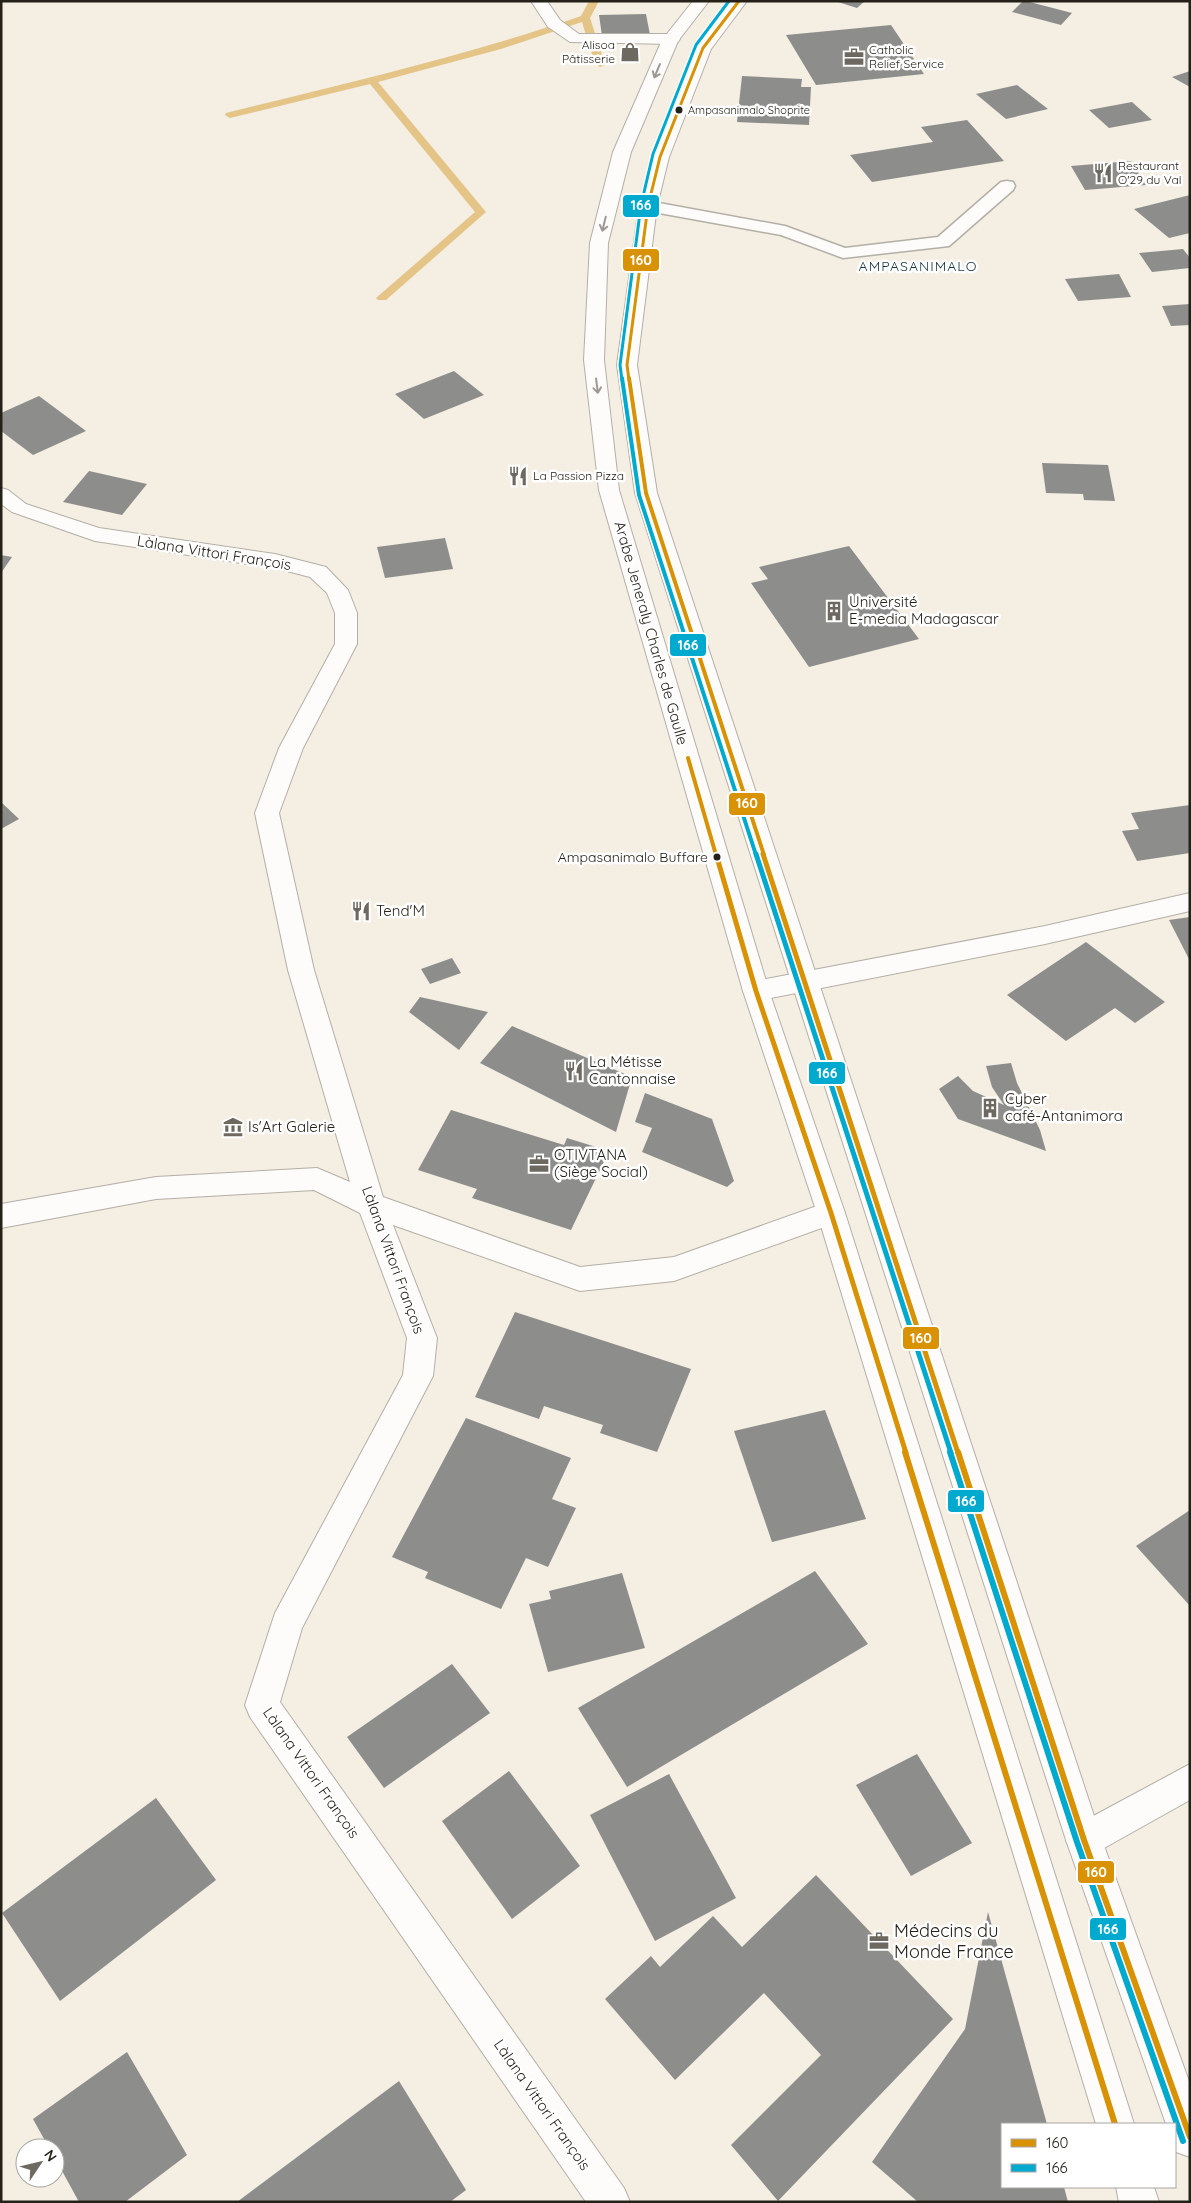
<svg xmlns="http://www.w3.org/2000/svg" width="1191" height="2203" viewBox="0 0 1191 2203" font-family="Quicksand,sans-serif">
<rect width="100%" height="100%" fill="#f4eee3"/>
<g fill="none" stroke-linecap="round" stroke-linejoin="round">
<path fill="#e5c487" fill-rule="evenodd" d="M589,1h10l-9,17 15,46 -2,2 -3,1 -5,-3 -13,-42 -81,27 -123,33 108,130 -100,88h-8l-2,-2 99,-86 -105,-128 -140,34 -5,-3 1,-2c120,-30 239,-57 355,-97z"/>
</g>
<g fill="#8d8e8b">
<path d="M835,1h30l-8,7z"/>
<path d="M1023,1h3l46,12 -11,12 -49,-13z"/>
<path d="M646,14l4,21 -48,1 -3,-21z"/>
<path d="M891,25l33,49 -108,11 -30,-50z"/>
<path d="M1190,71v16l-18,-10z"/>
<path d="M742,76l60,3 -1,8h10l-2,38 -72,-3z"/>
<path d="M1017,85l31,24 -42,10 -30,-25z"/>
<path d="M1132,102l20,18 -43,8 -20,-18z"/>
<path d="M967,120l37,41 -132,21 -22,-27 83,-13 -12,-15z"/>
<path d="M1131,161l15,24 -61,5 -14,-24z"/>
<path d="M1190,195v38l-21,5 -35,-29z"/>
<path d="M1183,249l7,9v10l-38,4 -13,-19z"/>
<path d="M1119,274l12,23 -53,4 -13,-22z"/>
<path d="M1190,304v21l-19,1 -9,-20z"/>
<path d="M454,371l30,24 -60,24 -29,-25z"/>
<path d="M39,396l47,35 -53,24 -32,-24v-18z"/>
<path d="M1042,463l66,2 7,36 -31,-1 -1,-6 -37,-1z"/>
<path d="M89,471l58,13 -25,31 -59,-13z"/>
<path d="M445,538l8,31 -68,9 -8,-31z"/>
<path d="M849,546l70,93 -110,28 -58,-84 17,-4 -9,-12z"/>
<path d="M1,555l11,2 -11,16z"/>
<path d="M1,802l18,17 -18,10z"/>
<path d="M1190,805v48l-53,8 -15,-30 17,-2 -8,-16z"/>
<path d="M1190,917v44l-21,-41z"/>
<path d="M1086,942l79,60 -30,21 -20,-15 -49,33 -59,-46z"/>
<path d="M452,958l9,15 -31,11 -9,-15z"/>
<path d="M420,997l68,15 -29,38 -50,-38z"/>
<path d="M512,1026l120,51 -16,55 -136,-69z"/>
<path d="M1011,1063l6,20 23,47 6,21 -88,-32 -19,-30 19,-13 15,15 31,14 -12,-18 -6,-21z"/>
<path d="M645,1093l67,26 22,62 -7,6 -85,-35 10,-24 -17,-6z"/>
<path d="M451,1110l113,35 3,-7 42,13 -38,79 -99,-32 5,-9 -59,-19z"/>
<path d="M515,1312l176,57 -34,83 -57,-19 3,-8 -59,-19 -5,13 -64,-22z"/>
<path d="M825,1410l41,109 -94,23 -38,-111z"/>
<path d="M466,1418l105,40 -19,41 24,9 -28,59 -22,-9 -25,51 -76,-31 3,-6 -36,-15z"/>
<path d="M1190,1510v96l-54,-60z"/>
<path d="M815,1571l53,73 -241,143 -49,-79z"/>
<path d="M622,1573l23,75 -97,24 -19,-68 22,-5 -2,-8z"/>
<path d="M452,1664l38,49 -106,75 -37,-51z"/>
<path d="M917,1754l55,89 -61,33 -55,-91z"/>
<path d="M509,1771l71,95 -68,53 -70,-98z"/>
<path d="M669,1774l67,124 -81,43 -65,-126z"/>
<path d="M156,1798l60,82 -156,121 -58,-88z"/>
<path d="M816,1875l137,144 -175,182 -47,-56 90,-90 -57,-62 -89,87 -70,-81 46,-43 9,11 53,-51 29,31z"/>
<path d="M988,1912l59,212h-45v63h62l4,15h-150l-46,-40 93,-133z"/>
<path d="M127,2052l60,103 -62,47h-46l-24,-44v-10h-6l-16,-29z"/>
<path d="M399,2081l67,109 -16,12h-213z"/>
</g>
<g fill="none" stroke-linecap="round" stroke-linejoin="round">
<defs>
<path id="service" d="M1007,181l6,1 2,4 -2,4 -64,56 -106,12 -62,-23 -133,-24 -6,-1 -3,-4 3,-4 6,-1 137,25 60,22 93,-11 63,-55z"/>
<g id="minor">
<path d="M531,1h16l13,19 19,14h93l6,2 2,3 -2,3 -6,2 -102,-2 -22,-15z"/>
<path d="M1,488l7,2 18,14 73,24 176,26 51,13 22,23 9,23v31l-54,104 -24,65 35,157 69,227 197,70 94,-10 157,-56 10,4 4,8 -4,8 -167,60 -94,10 -187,-66 44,113 -4,38 -131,252 -22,74 344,486 6,14h-44l-336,-485 -5,-12 30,-92 128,-238 4,-37 -47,-125 -46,-23 -158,9 -155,29v-24l155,-27 161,-9 33,14 -62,-212 -33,-157 24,-65 56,-104v-31l-8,-20 -17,-16 -35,-9 -180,-27 -83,-29 -11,-8z"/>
<path d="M1190,893v18l-145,33 -289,57 -9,-3 -4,-7 4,-7 9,-3 289,-55z"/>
<path d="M1190,1764v36l-93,52 -13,6 -13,-6 -5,-12 5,-12z"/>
</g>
<g id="tertiary">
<path d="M693,1h16l-31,40 -47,111 -23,91 -4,117 15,130 150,501 76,222 289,911h-38l-279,-911 -74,-222 -144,-501 -15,-130 6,-117 23,-91 49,-112z"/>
<path d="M731,1h16l-36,48 -42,108 -12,49 -20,159 20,128 445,1347 88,244v73l-14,-5 -1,-28h-9l-100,-284 -431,-1347 -18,-128 22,-159 12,-49 44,-109z"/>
<path d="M1116,2187h38l5,15h-40z"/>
</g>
</defs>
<use href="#service" stroke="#b4afa6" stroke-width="3"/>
<use href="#minor" stroke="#b4afa6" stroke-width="2"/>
<use href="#tertiary" stroke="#b4afa6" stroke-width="2"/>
<use href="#service" fill="#fdfcfb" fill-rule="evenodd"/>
<use href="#minor" fill="#fdfcfb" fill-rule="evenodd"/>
<use href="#tertiary" fill="#fdfcfb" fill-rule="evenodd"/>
<defs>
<path id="bus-1-far3" d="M629,380l-2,-15 21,-159 12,-49 43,-109 36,-47"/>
<g id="bus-1-far2">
<path d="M629,378l17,115 118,362"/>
<path d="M688,758l28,97"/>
</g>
<g id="bus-1-far1">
<path d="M716,854l40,137 75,222 75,240"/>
<path d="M763,854l195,599"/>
</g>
<g id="bus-1">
<path d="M905,1452l210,672"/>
<path d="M958,1452l126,388 106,297"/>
</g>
<path id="bus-2-far3" d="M622,380l-2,-15 21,-160 12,-51 43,-109 33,-44"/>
<path id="bus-2-far2" d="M622,378l17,117 117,360"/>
<path id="bus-2-far1" d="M756,854l195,599"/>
<path id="bus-2" d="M950,1452l127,390 106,299"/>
</defs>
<use href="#bus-1-far3" stroke="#fff" stroke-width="5.5"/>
<use href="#bus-1-far2" stroke="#fff" stroke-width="7"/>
<use href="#bus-1-far1" stroke="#fff" stroke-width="9"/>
<use href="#bus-1" stroke="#fff" stroke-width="10"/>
<use href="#bus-2-far3" stroke="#fff" stroke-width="5.5"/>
<use href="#bus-2-far2" stroke="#fff" stroke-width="7"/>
<use href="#bus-2-far1" stroke="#fff" stroke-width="9"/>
<use href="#bus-2" stroke="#fff" stroke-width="10"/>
<use href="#bus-1-far3" stroke="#d89204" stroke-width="3"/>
<use href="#bus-1-far2" stroke="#d89204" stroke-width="4"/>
<use href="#bus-1-far1" stroke="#d89204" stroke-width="5"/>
<use href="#bus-1" stroke="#d89204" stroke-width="6"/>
<use href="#bus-2-far3" stroke="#00a9ce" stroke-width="3"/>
<use href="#bus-2-far2" stroke="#00a9ce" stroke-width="4"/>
<use href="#bus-2-far1" stroke="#00a9ce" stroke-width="5"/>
<use href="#bus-2" stroke="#00a9ce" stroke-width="6"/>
</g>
<defs><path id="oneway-shaft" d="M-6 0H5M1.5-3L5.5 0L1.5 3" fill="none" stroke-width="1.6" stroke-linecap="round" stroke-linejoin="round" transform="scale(1.25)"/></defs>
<g stroke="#9c9995">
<use href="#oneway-shaft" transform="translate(657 71) rotate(113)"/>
<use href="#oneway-shaft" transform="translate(604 224) rotate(104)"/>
<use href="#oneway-shaft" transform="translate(597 386) rotate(83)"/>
</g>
<defs>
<symbol id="shop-bare" viewBox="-9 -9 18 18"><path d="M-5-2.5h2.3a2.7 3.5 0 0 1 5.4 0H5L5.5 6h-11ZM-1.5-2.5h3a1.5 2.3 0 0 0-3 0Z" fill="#6d6960" stroke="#fff" stroke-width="2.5" paint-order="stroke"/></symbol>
<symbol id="office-bare" viewBox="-9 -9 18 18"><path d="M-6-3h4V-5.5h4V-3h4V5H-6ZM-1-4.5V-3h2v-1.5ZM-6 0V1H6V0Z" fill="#6d6960" stroke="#fff" stroke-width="2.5" paint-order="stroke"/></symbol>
<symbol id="restaurant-bare" viewBox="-9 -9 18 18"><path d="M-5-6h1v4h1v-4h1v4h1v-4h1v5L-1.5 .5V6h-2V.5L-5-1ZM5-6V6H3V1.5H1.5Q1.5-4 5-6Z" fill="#6d6960" stroke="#fff" stroke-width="2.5" paint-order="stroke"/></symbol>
<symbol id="building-bare" viewBox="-9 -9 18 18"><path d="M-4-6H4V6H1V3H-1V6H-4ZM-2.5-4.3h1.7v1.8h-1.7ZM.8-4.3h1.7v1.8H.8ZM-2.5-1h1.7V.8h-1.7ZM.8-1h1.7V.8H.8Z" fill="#6d6960" stroke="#fff" stroke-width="2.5" paint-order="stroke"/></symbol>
<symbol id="museum-bare" viewBox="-9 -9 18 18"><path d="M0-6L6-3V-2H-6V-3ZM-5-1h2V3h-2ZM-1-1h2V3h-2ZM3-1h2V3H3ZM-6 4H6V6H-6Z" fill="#6d6960" stroke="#fff" stroke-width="2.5" paint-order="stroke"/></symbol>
</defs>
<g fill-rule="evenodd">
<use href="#shop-bare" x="616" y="38" width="28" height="28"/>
<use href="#office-bare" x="840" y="43" width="28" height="28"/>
<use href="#restaurant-bare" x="1089" y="159" width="28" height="28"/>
<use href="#restaurant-bare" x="504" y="462" width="28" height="28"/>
<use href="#building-bare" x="820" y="597" width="28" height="28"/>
<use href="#restaurant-bare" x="347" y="897" width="28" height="28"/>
<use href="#restaurant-bare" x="560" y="1057" width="28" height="28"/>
<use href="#building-bare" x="976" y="1094" width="28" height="28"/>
<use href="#museum-bare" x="219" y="1113" width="28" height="28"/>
<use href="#office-bare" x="525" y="1150" width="28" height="28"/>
<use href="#office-bare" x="865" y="1927" width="28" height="28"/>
</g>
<g fill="#252119" stroke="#fff" stroke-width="2">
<circle cx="679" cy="110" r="4.5"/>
<circle cx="717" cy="857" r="4.5"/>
</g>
<g text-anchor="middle" stroke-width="5" stroke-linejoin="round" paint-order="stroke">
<g font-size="11" fill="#252119" stroke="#fff" text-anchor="start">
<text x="688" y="114">Ampasanimalo Shoprite</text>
</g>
<g font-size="12" fill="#252119" stroke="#fff" text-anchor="start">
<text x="615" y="49" text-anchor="end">Alisoa<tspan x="615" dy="14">Pâtisserie</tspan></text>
<text x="869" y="54">Catholic<tspan x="869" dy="14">Relief Service</tspan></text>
<text x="1118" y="170">Restaurant<tspan x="1118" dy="14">O'29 du Val</tspan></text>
<text x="533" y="480">La Passion Pizza</text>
</g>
<g font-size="14" letter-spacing="1" fill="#183640" stroke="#fff">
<text x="918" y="271">AMPASANIMALO</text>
</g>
<g font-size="14" fill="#252119" stroke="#fff" text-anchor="end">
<text x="708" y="862">Ampasanimalo Buffare</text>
</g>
<g font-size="15" fill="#252119" stroke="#fff">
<text transform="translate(214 553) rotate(9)" y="5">Làlana Vittori François</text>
<text transform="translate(651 633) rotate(74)" y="5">Arabe Jeneraly Charles de Gaulle</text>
<text transform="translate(393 1260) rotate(70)" y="5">Làlana Vittori François</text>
<text transform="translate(311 1773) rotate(55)" y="5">Làlana Vittori François</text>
<text transform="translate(542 2105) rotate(55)" y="5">Làlana Vittori François</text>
</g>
<g font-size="15" fill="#252119" stroke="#fff" text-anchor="start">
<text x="849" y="607">Université<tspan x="849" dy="17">E-media Madagascar</tspan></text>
<text x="376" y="916">Tend'M</text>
<text x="589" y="1067">La Métisse<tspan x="589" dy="17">Cantonnaise</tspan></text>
<text x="1005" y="1104">Cyber<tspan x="1005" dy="17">café-Antanimora</tspan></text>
<text x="248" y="1132">Is'Art Galerie</text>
<text x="554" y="1160">OTIVTANA<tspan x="554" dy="17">(Siège Social)</tspan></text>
</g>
<g font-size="18" fill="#252119" stroke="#fff" text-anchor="start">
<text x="894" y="1937">Médecins du<tspan x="894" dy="21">Monde France</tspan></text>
</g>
</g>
<g stroke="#fff" stroke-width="2">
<rect x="622" y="194" width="38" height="24" rx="5" fill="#00a9ce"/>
<rect x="622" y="248" width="38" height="24" rx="5" fill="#d89204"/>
<rect x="669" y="633" width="38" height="24" rx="5" fill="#00a9ce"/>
<rect x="728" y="792" width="38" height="24" rx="5" fill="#d89204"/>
<rect x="808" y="1061" width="38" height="24" rx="5" fill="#00a9ce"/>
<rect x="902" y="1326" width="38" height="24" rx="5" fill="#d89204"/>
<rect x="947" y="1489" width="38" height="24" rx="5" fill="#00a9ce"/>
<rect x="1077" y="1860" width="38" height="24" rx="5" fill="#d89204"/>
<rect x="1089" y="1917" width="38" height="24" rx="5" fill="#00a9ce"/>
</g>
<g font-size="14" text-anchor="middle" font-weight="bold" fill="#fff">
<text x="641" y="210">166</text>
<text x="641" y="265">160</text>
<text x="688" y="650">166</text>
<text x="747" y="808">160</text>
<text x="827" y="1078">166</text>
<text x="921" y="1343">160</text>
<text x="966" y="1506">166</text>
<text x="1096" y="1877">160</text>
<text x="1108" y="1934">166</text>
</g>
<rect width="1191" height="2203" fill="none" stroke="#252119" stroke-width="5"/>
<rect x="1001" y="2123" width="175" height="65" fill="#ffffff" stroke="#a8a6a3"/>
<rect x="1011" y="2139" width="25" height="8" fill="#d89204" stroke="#a8a6a3"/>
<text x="1046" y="2148" font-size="15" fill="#252119">160</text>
<rect x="1011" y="2164" width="25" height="8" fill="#00a9ce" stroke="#a8a6a3"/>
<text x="1046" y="2173" font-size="15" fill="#252119">166</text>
<g transform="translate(40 2163) rotate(55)"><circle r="24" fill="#ffffff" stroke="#a8a6a3"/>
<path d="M0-4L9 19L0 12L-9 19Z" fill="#6d6960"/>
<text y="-8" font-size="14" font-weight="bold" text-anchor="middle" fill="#252119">N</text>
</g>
</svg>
